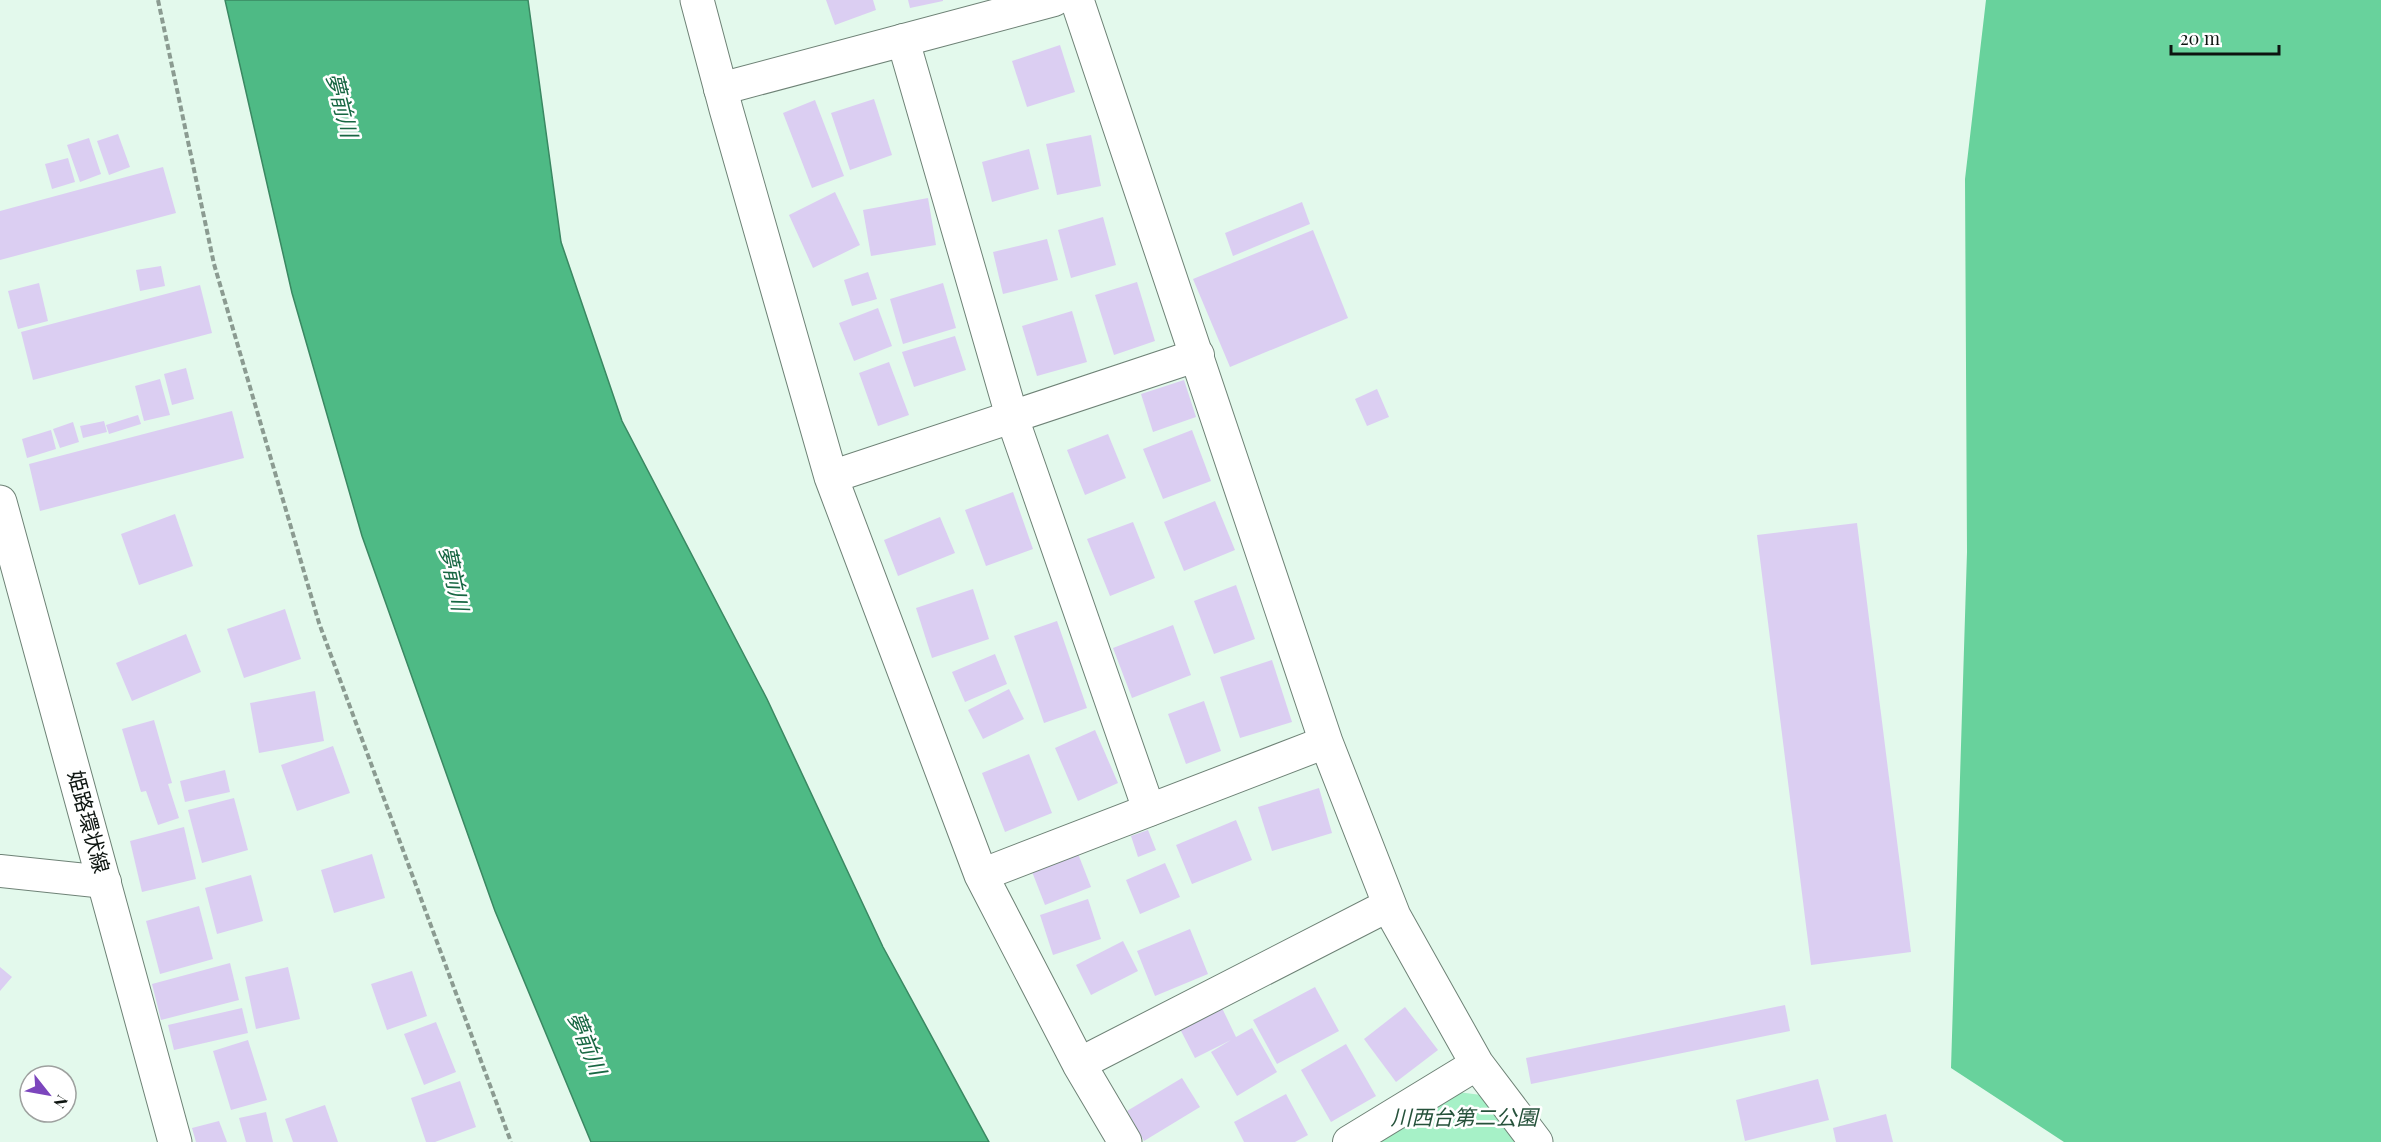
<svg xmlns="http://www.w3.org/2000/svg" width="2381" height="1142" viewBox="0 0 2381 1142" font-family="'Playfair Display','Noto Sans JP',serif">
<rect width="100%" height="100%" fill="#e3f9ec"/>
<path fill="#a6f1c7" d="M1458,1092l23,3 36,47h-139z"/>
<path fill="#68d29c" d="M1986,0h395v1142h-317l-113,-74 16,-516 -2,-373z"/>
<path fill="#4eba85" stroke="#3a8862" stroke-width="1.5" d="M225,0h303l33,242 61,179 145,278 116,248 106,195h-398l-96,-231 -133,-375 -70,-243z"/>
<g fill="#dbcef2">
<path d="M826,0h47l3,10 -41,15z"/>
<path d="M908,0h35v1l-33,7z"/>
<path d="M1060,45l15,47 -48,15 -15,-46z"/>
<path d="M874,99l18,56 -42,15 -19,-57z"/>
<path d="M815,100l29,76 -32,12 -29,-75z"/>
<path d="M118,134l12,33 -21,8 -12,-34z"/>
<path d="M1091,135l10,51 -44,9 -11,-51z"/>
<path d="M89,138l12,36 -21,8 -13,-37z"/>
<path d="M1029,149l10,40 -47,13 -10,-40z"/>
<path d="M68,158l7,24 -23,7 -7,-25z"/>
<path d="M163,167l13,46 -176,47v-49z"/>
<path d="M835,192l25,53 -47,23 -24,-53z"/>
<path d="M928,198l8,47 -65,11 -8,-46z"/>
<path d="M1302,202l8,22 -77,32 -8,-23z"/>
<path d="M1103,217l13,48 -45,13 -13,-48z"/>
<path d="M1313,230l35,88 -118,49 -37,-88z"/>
<path d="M1047,239l11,41 -55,14 -10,-42z"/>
<path d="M161,266l4,20 -25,5 -4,-21z"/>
<path d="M868,272l9,27 -25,7 -8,-26z"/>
<path d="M1137,282l18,59 -41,14 -19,-60z"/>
<path d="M39,283l9,38 -30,8 -10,-38z"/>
<path d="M943,283l13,45 -53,16 -13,-45z"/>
<path d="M200,285l12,48 -179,47 -12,-48z"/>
<path d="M878,308l14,38 -38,15 -15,-38z"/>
<path d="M1072,311l15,51 -50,14 -15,-50z"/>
<path d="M955,336l11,34 -52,17 -12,-35z"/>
<path d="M889,362l20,53 -31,11 -19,-53z"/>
<path d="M186,368l8,31 -22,6 -8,-31z"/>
<path d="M160,379l10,36 -26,6 -9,-35z"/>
<path d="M1184,380l12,37 -43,15 -12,-38z"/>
<path d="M1377,389l12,28 -22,9 -12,-27z"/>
<path d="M232,411l12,47 -204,53 -11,-47z"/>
<path d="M138,415l3,9 -32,10 -3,-9z"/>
<path d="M104,421l3,11 -24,6 -3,-12z"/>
<path d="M73,422l6,20 -19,6 -7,-19z"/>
<path d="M51,430l5,19 -29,9 -5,-19z"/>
<path d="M1192,430l19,51 -48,18 -20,-50z"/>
<path d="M1108,434l18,44 -41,17 -18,-45z"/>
<path d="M1013,492l20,57 -47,17 -21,-56z"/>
<path d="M1215,501l20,49 -51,21 -20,-49z"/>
<path d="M175,514l18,52 -54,19 -18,-51z"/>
<path d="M940,517l15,36 -57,23 -14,-36z"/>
<path d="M1133,522l22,56 -45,18 -23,-57z"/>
<path d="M1857,523l54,429 -100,13 -54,-430z"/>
<path d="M1236,585l19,54 -41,15 -20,-53z"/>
<path d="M973,589l16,50 -57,19 -16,-50z"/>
<path d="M285,609l16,50 -57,19 -17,-49z"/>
<path d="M1057,621l30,87 -43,15 -30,-87z"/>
<path d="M1173,625l18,50 -59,23 -19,-50z"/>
<path d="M186,634l15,38 -69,29 -16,-38z"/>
<path d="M995,654l12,30 -42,18 -13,-30z"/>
<path d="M1272,660l20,62 -52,16 -20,-61z"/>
<path d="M1009,689l15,30 -41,20 -15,-29z"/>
<path d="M315,691l9,50 -65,12 -9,-50z"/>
<path d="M1204,701l17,50 -35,13 -18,-50z"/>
<path d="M154,720l18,63 -4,1 11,34 -21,7 -12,-34 -5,1 -19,-63z"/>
<path d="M1095,730l23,53 -40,18 -23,-53z"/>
<path d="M333,746l17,47 -53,18 -16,-46z"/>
<path d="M1029,754l23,59 -47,19 -23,-59z"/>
<path d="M225,770l5,22 -45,10 -5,-21z"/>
<path d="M1319,788l13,45 -60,18 -14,-44z"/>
<path d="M234,798l14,52 -46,13 -14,-53z"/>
<path d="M1236,820l16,40 -60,24 -16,-39z"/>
<path d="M184,827l12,52 -54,13 -12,-51z"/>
<path d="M1148,830l8,20 -18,7 -7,-21z"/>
<path d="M1075,846l16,41 -46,18 -16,-41z"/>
<path d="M372,854l13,44 -51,15 -13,-43z"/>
<path d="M1165,863l15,34 -40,17 -14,-34z"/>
<path d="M251,875l12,46 -46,13 -12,-46z"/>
<path d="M1088,899l13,40 -48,16 -13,-40z"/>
<path d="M199,906l14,53 -53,15 -14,-53z"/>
<path d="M1190,929l18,45 -53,22 -18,-45z"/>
<path d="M1123,941l15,30 -47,24 -15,-30z"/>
<path d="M230,963l9,37 -78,20 -9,-36z"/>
<path d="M0,967l12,10 -12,14z"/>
<path d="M288,967l12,52 -44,10 -11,-52z"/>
<path d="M412,971l15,45 -40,14 -16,-46z"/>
<path d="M1315,987l24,44 -62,33 -24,-44z"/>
<path d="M1785,1005l5,26 -259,53 -5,-26z"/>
<path d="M1405,1007l33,43 -42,32 -32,-43z"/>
<path d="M242,1008l6,25 -74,17 -6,-25z"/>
<path d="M1222,1008l14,29 16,-9 25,44 -40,24 -26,-44 20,-12 -36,18 -15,-29z"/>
<path d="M436,1022l20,50 -32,13 -20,-51z"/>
<path d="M248,1040l19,60 -36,10 -18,-59z"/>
<path d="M1346,1044l30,52 -45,26 -30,-52z"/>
<path d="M1182,1078l18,29 -56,34 -17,-30z"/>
<path d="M1818,1079l11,41 -84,21 -9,-41z"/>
<path d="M460,1081l16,46 -41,15h-9l-15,-44z"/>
<path d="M1286,1094l22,41 -13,7h-51l-10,-20z"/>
<path d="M325,1105l13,37h-45l-8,-23z"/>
<path d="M266,1112l7,30h-27l-7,-24z"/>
<path d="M1886,1114l7,28h-57l-3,-14z"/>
<path d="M219,1121l8,21h-31l-4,-14z"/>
</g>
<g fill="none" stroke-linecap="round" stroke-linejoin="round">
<defs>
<g id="street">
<path d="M903,40l109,377 137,393"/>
<path d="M720,89l334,-89"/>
<path d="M831,477l367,-122"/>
<path d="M0,871l105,11"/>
<path d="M981,875l345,-133"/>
<path d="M1079,1064l310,-159"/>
<path d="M1349,1142l128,-78"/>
</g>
<g id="secondary">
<path d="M697,0l29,109 105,368 150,398 98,189 46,78"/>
<path d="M1077,0l249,742 68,174 83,148 59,78"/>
<path d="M0,502l175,640"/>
</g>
</defs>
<use href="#street" stroke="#6e8276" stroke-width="34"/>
<use href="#secondary" stroke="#6e8276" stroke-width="35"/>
<path stroke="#8b9b91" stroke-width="4" stroke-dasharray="6 3" stroke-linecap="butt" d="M158,0l56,264 105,359 192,519"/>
<use href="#street" stroke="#fff" stroke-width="32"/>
<use href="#secondary" stroke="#fff" stroke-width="33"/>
</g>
<g text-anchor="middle" stroke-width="5" stroke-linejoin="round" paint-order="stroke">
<g font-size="21" fill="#0d1410" stroke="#fff">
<text transform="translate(88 822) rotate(75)" y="7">姫路環状線</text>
</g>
<g font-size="21" font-style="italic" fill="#26523b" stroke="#fff">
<text x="1464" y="1125">川西台第二公園</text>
</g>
<g font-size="22" font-style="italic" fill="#186743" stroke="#fff">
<text transform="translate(342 105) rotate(76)" y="8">夢前川</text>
<text transform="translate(454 578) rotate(78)" y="8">夢前川</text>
<text transform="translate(587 1043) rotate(68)" y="8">夢前川</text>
</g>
</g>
<g transform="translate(48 1094) rotate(121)"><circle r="28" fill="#ffffff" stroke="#9ea19f" stroke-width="1.5"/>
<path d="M0-4.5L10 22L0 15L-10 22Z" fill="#7c46bd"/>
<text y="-9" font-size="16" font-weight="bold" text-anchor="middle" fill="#0d1410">N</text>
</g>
<path d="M2171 45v9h108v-9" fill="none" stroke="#0d1410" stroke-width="3"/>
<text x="2180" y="45" font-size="18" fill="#0d1410" stroke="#ffffff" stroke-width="4.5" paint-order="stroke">20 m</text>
</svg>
